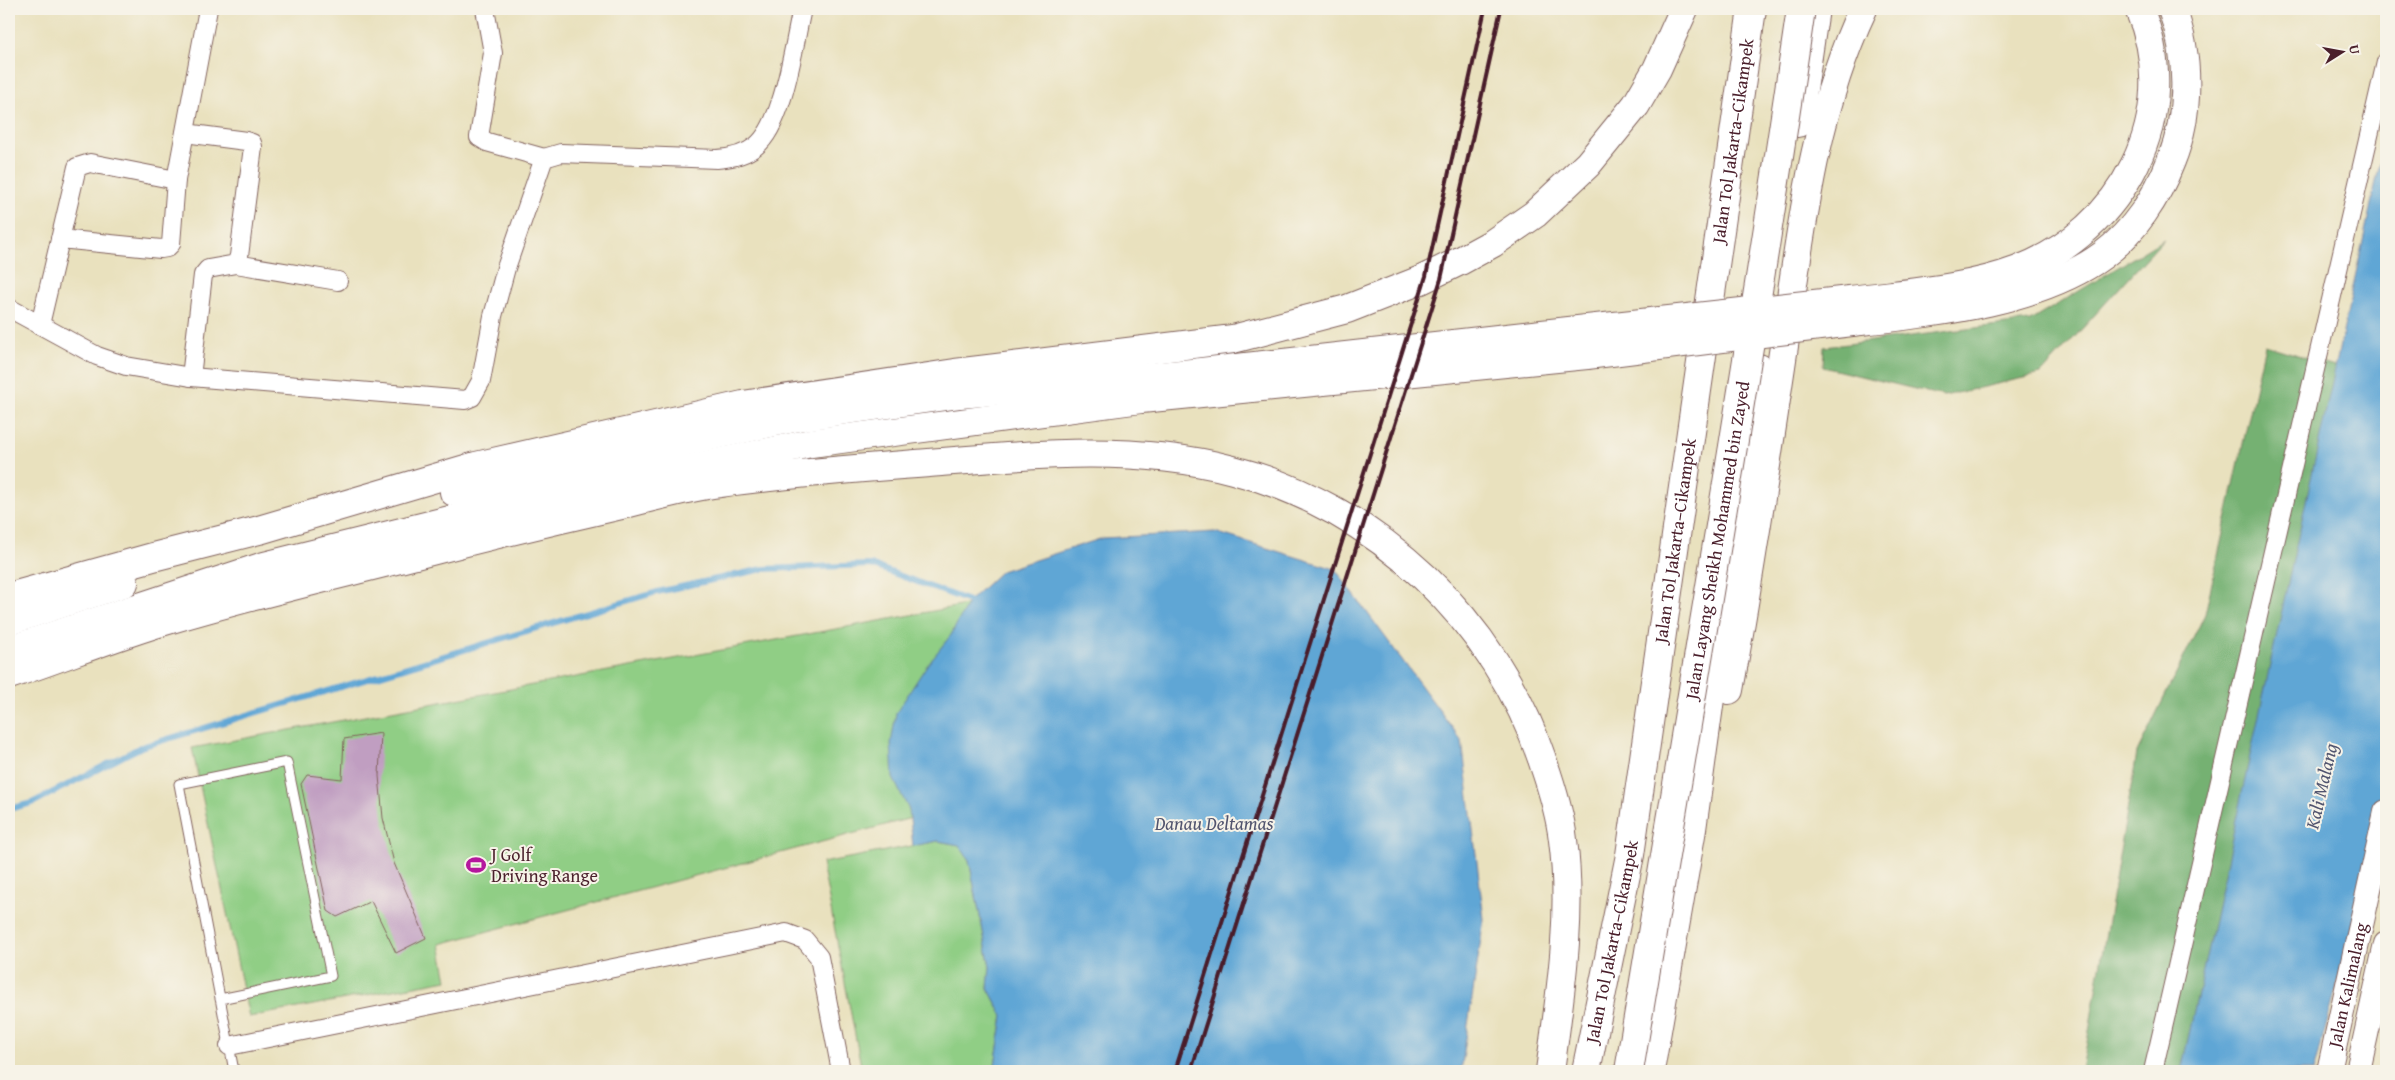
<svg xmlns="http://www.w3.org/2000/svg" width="2395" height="1080" viewBox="0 0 2395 1080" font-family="'Gentium Book Plus',serif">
<rect width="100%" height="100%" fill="#f7f3e8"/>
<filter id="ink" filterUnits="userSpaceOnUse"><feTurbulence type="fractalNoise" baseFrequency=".02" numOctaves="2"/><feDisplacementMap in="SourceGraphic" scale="10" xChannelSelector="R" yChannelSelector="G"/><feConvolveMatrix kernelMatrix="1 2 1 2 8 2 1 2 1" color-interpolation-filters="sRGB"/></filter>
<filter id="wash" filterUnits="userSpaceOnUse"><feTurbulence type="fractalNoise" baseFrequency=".0096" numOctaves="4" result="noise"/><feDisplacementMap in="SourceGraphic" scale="20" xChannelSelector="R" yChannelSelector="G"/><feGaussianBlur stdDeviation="1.12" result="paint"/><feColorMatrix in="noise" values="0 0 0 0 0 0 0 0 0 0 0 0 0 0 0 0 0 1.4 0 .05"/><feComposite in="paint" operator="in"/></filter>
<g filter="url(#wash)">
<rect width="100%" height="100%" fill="#e9e1be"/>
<g fill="#90ce85" stroke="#6d7658">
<path d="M998,599l33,187 -591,158 7,36 -198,37 -57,-269z"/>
<path d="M938,841l22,4 9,15 21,107 -2,21 15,28 -9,55h-132l-40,-208z"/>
</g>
<g fill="#74b172" stroke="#5f684e">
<path d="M2164,239l-123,135 -97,22 -121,-29 1,-20 206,-26z"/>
<path d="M2265,345l73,22 -157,704h-99l55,-318 68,-139z"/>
</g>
<g fill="#5fa6d5" stroke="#546280">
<path d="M2386,136v667l-72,268h-133z"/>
<path d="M1215,532l120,37 127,172 22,178 -23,152h-467l9,-55 -15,-28 2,-21 -21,-107 -10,-15 -21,-4 -25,5 -4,-36 -16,-32 -2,-34 5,-31 31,-48 24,-30 18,-34 32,-30 102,-33z"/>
</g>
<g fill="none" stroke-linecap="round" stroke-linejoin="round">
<path stroke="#5fa6d5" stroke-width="6" d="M9,809l23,-6 109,-56 516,-155 106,-23 108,-4 98,36 6,4"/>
</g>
<g id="blocks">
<path fill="#c09ec1" d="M381,733l-2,43 4,42 11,45 32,75 -30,15 -25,-52 -34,16 -9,-6 -27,-127 6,-9 35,4 2,-40z"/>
</g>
</g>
<g filter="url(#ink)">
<use href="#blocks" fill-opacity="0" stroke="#82635e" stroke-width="1"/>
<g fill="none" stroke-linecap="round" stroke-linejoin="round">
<defs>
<path id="service" d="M220,999l111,-23 -44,-214 -108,22 55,287"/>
<g id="minor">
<path d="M485,9l8,44 -14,84 8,5 57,16"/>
<path d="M185,133l61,8 6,2 1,4 -14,109 -3,8 -28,5 -5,6 -12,102"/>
<path d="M60,239l101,10 6,-1 4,-4 5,-64 32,-171"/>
<path d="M236,264l102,17"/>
<path d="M9,308l88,48 29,10 65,11 274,23 7,-3 9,-16 12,-65 13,-48 38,-110 17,-5 156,6c15,-1 28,-4 39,-13 28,-22 38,-103 46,-137"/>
<path d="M40,325l37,-158 13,-4 86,17"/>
<path d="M229,1046l557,-113 19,7 14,17 22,114"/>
<path d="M2153,1071l233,-1009"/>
</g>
<g id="secondary">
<path id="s1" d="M2329,1071l57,-259"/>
<path d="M2358,1071l28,-127"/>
</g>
<g id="motorway">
<path d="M1798,123l17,-114"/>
<path d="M1850,300c55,-7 115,-10 168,-30 104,-39 167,-155 121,-261"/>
<path d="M1852,322c78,-9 186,-19 251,-67 31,-23 54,-58 68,-94 19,-47 19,-105 1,-152"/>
<path d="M454,492l344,-75 162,-23 232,-21 395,-44"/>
<path d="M9,597l144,-40 106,-27 217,-64 267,-61 212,-32 278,-34 114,-30 74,-29 39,-19 33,-18 42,-29 53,-50 48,-59 21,-36 27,-60"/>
<path d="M9,621l115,-38"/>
<path d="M9,650l255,-84 214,-53 333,-70 330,-44 446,-44"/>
<path d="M9,675c54,-18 107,-40 162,-56 87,-26 176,-46 264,-69 62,-16 124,-31 186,-45 33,-8 66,-18 99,-22 73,-10 147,-15 221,-21 96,-8 197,-17 292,8 144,37 263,151 310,292 9,26 17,51 20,78 10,77 -3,155 -13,231"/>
<path d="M1729,690c21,-115 38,-229 55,-344 17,-114 29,-232 79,-337"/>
<path id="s2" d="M1586,1071l44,-216 122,-846"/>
<path d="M1650,1071l42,-242 38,-275 29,-186"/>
</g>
</defs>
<use href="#service" stroke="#82635e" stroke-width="11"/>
<use href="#minor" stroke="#82635e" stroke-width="20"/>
<use href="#secondary" stroke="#82635e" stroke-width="26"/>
<use href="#motorway" stroke="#82635e" stroke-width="30"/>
<use href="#service" stroke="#fff" stroke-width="9"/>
<use href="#minor" stroke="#fff" stroke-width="18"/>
<use href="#secondary" stroke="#fff" stroke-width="24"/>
<use href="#motorway" stroke="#fff" stroke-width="28"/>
<g stroke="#4a1f2b" stroke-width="4">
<path d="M1175,1071l251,-795 59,-267"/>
<path d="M1191,1071l250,-792 60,-270"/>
</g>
<defs>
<g id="motorway-bridge">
<path d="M1587,329l263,-29"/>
<path d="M1587,355l265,-33"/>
<path id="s3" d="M1629,1071c59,-354 120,-707 172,-1062"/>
</g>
</defs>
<use href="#motorway-bridge" stroke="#82635e" stroke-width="30" stroke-linecap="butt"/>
<use href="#motorway-bridge" stroke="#fff" stroke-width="28"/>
</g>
</g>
<defs>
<symbol id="stadium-bare" viewBox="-9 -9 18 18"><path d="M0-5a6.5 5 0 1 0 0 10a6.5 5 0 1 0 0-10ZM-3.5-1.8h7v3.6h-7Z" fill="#b5179e" stroke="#f7f3e8" stroke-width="2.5" paint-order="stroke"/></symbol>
</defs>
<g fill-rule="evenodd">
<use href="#stadium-bare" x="462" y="851" width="28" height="28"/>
</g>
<g text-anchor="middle" stroke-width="4" stroke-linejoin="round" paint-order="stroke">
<g font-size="18" fill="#4a1f2b" stroke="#f7f3e8">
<text dy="6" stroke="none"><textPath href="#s2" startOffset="942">Jalan Tol Jakarta–Cikampek</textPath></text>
<text dy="6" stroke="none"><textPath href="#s3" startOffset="538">Jalan Layang Sheikh Mohammed bin Zayed</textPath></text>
<text dy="6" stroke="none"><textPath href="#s2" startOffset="538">Jalan Tol Jakarta–Cikampek</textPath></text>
<text dy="6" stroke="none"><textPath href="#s2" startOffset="132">Jalan Tol Jakarta–Cikampek</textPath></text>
<text dy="6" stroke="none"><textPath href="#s1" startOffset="88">Jalan Kalimalang</textPath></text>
</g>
<g font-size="18" fill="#4a1f2b" stroke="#f7f3e8" text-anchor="start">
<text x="491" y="861">J Golf<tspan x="491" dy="21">Driving Range</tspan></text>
</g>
<g font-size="19" font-style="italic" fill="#52556f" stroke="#f7f3e8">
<text transform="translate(2321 786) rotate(-77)" y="7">Kali Malang</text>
<text x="1214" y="830">Danau Deltamas</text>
</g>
</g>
<rect width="2395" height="1080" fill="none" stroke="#f7f3e8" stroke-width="30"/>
<g transform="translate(2342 52) rotate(79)" stroke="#f7f3e8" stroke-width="4" paint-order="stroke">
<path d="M0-4L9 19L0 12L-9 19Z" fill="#4a1f2b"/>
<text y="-8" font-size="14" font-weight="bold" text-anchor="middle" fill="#4a1f2b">U</text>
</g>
</svg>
